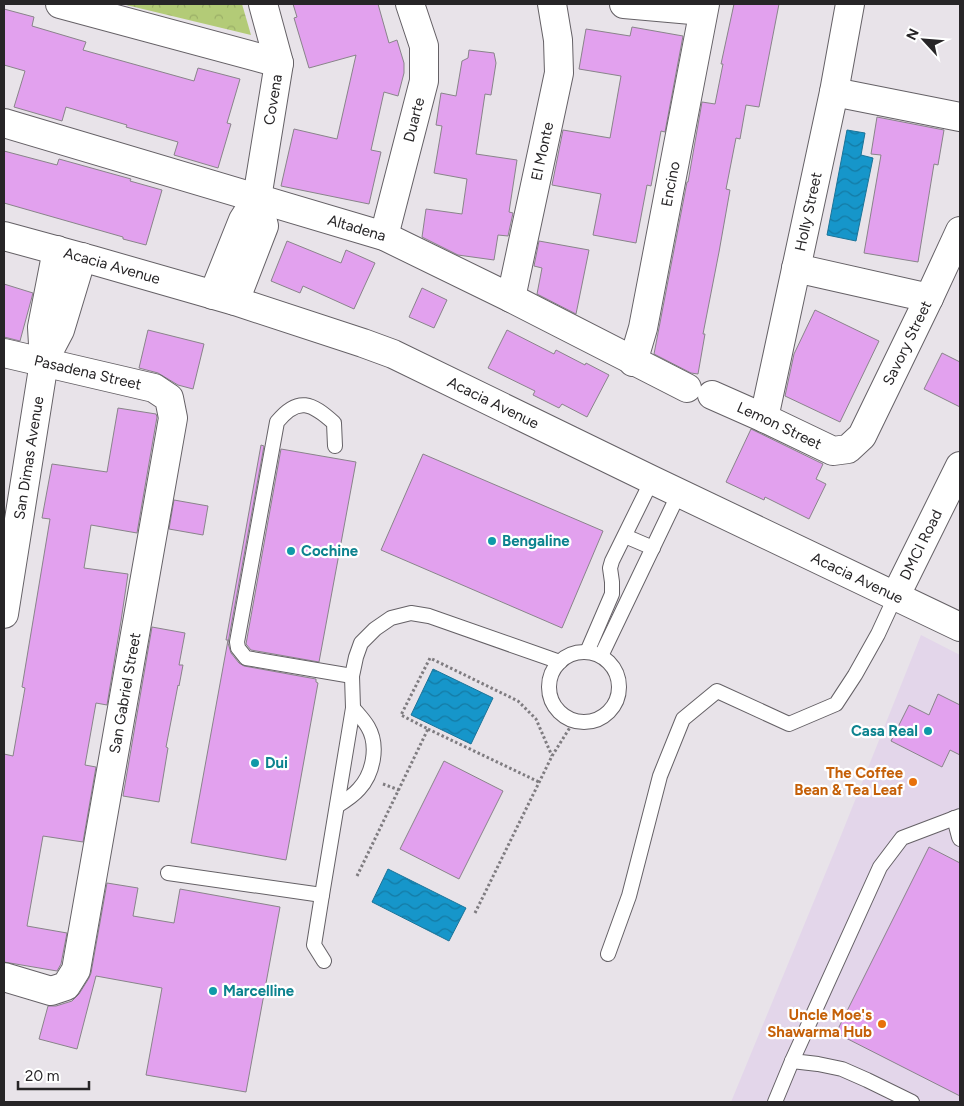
<svg xmlns="http://www.w3.org/2000/svg" width="964" height="1106" viewBox="0 0 964 1106" font-family="Figtree,sans-serif">
<defs>
<pattern id="park-crowns" width="20" height="18" patternUnits="userSpaceOnUse" patternTransform="scale(1.25)"><rect width="20" height="18" fill="#b3cb77"/><path d="M2 6a3 3 0 1 1 6 0M12 15a3 3 0 1 1 6 0" fill="none" stroke="#9aae67"/></pattern>
<pattern id="water-waves" width="16" height="10" patternUnits="userSpaceOnUse" patternTransform="scale(1.25)"><rect width="16" height="10" fill="#1696ca"/><path d="M0 5q4-4 8 0t8 0" fill="none" stroke="#147aa4"/></pattern>
</defs>
<rect width="100%" height="100%" fill="#e8e3e9"/>
<path fill="#e3d6ea" d="M921,635l39,20v447h-229l107,-259z"/>
<path fill="url(#park-crowns)" d="M122,4h120l9,31z"/>
<g fill="url(#water-waves)" stroke="#1b7499">
<path d="M847,130l18,3 -4,22 12,3 -17,83 -29,-6z"/>
<path d="M433,669l60,29 -22,46 -60,-29z"/>
<path d="M388,869l78,39 -17,33 -77,-39z"/>
</g>
<g fill="#e2a1ee" stroke="#89848a">
<path d="M293,4h85l11,39 8,-3 7,23v10l-6,23 -14,-4 -13,58 10,2 -12,52 -88,-18 13,-57 43,10 19,-84 -47,13 -15,-50 3,-1z"/>
<path d="M734,4h45l-20,103 -13,-2 -6,34 -4,-1 -10,51 4,1 -11,62 -16,82h2l-7,40 -7,-1 -37,-19 33,-172h1l14,-80 13,2 8,-40h-2z"/>
<path d="M4,9l30,8 -2,9 54,16 -3,8 111,31 4,-13 42,11 -13,44 4,1 -13,44 -44,-13 4,-13 -52,-15 1,-2 -61,-18 -4,14 -48,-14 11,-36 -21,-6z"/>
<path d="M632,27l51,9 -18,96 -4,-1 -10,55 -4,-1 -11,58 -43,-8 8,-41 -49,-9 11,-55 47,8 11,-62 -42,-7 7,-40 44,7z"/>
<path d="M469,50l25,3 2,10 -5,32 -6,-1 -9,60 41,6 -8,52 4,1 -5,23 -10,-1 -4,25 -36,-5 -36,-18 4,-28 36,5 5,-35 -33,-6 8,-47 -6,-1 5,-32 15,3 6,-35 6,-3z"/>
<path d="M877,117l67,13 -6,35 -4,-1 -16,98 -54,-9 17,-98 -10,-1z"/>
<path d="M4,151l53,14 2,-6 72,20 -1,2 32,9 -16,55 -23,-6v-2l-119,-34z"/>
<path d="M287,241l54,22 5,-13 29,13 -21,46 -51,-23 -3,7 -29,-12z"/>
<path d="M539,241l50,9 -13,64 -39,-20 5,-26 -8,-2z"/>
<path d="M4,284l29,9 -13,48 -16,-4z"/>
<path d="M422,288l25,12 -13,28 -25,-11z"/>
<path d="M815,310l64,31 -39,81 -55,-26 9,-42z"/>
<path d="M148,330l56,14 -11,45 -15,-4 -20,-12 -19,-5z"/>
<path d="M507,330l47,24 2,-4 29,15 1,-2 23,12 -22,42 -25,-13 -3,4 -26,-13 2,-4 -47,-23z"/>
<path d="M942,353l18,9v45l-36,-18z"/>
<path d="M118,408l38,6 1,3 -20,116 -46,-8 -7,43 44,6 -7,47 -14,84 -11,-2 -11,62 11,2 -13,75 -40,-6 -16,90 40,7 -6,31 -4,7 -53,-9v-208l9,2 12,-68 -3,-1 28,-168 -8,-1 10,-54 55,8z"/>
<path d="M751,429l72,35 -7,15 10,5 -17,35 -44,-22 -1,3 -38,-18z"/>
<path d="M261,445l3,1 -36,197 3,10 8,10 5,3 72,13v3l2,1 -32,177 -95,-17 37,-203h-2z"/>
<path d="M281,449l75,13 -37,200 -68,-12 -5,-6z"/>
<path d="M423,454l180,77 -41,97 -181,-78z"/>
<path d="M174,500l34,6 -5,29 -34,-6z"/>
<path d="M152,627l33,6 -6,32h4l-4,21 -1,-1 -12,62 2,1 -9,54 -36,-6z"/>
<path d="M938,694l22,11v50l-10,-5 -8,17 -51,-26 18,-36 20,10z"/>
<path d="M444,761l59,30 -44,88 -59,-30z"/>
<path d="M929,847l31,16v233l-124,-63z"/>
<path d="M107,883l31,5 -5,28 41,7 6,-34 100,18 -34,185 -100,-17 16,-87 -66,-12 -19,73 -38,-10 9,-33h8l16,-5 7,-7 10,-16 2,-5z"/>
</g>
<g fill="none" stroke-linecap="round" stroke-linejoin="round">
<defs>
<g id="service">
<path d="M335,446l-1,-23c-22,-20 -36,-27 -57,-1l-40,220 1,6 8,10 106,18"/>
<path d="M625,536l28,12"/>
<path d="M587,652l25,-58v-12l-2,-14 2,-7 40,-81"/>
<circle cx="584" cy="687" r="35"/>
<path d="M601,656l78,-163"/>
<path d="M337,806c8,-5 16,-10 22,-17 14,-15 20,-43 9,-62 -4,-7 -10,-13 -15,-19"/>
<path d="M954,818l5,19 1,2"/>
<path d="M168,873l154,22"/>
<path d="M608,954l21,-58 31,-120 23,-57 34,-28 72,33 47,-20 19,-29 23,-41 18,-39"/>
<path d="M324,961l-10,-16 8,-50 31,-187 -1,-32 4,-19 5,-14 14,-14 16,-11 20,-5 18,3 131,46"/>
<path d="M792,1061l26,3 24,5 25,11 45,22"/>
<path d="M775,1102l17,-41 88,-194 22,-29 58,-22"/>
</g>
<g id="minor">
<path d="M60,4l219,59"/>
<path d="M624,4l79,7"/>
<path d="M834,92l126,25"/>
<path id="s1" d="M4,123l380,113 127,62 176,90"/>
<path id="s2" d="M384,236l40,-155v-35l-14,-42"/>
<path d="M796,268l133,30"/>
<path d="M213,295l30,-75 14,-22"/>
<path id="s3" d="M511,298l48,-225 -1,-33 -6,-36"/>
<path id="s4" d="M235,301l29,-75 -7,-28 22,-135 -16,-59"/>
<path d="M50,349l10,-19 22,-73"/>
<path id="s5" d="M4,353l150,35 15,10 4,20 -97,552 -10,16 -15,5 -47,-14"/>
<path id="s6" d="M633,362l10,-34 62,-324"/>
<path id="s7" d="M712,395l52,23 69,33 15,-2 14,-13 67,-138 31,-67"/>
<path id="s8" d="M764,418l70,-326 16,-88"/>
<path id="s9" d="M896,595l64,-129"/>
<path id="s10" d="M4,614l40,-252 -2,-35 15,-77"/>
</g>
<g id="tertiary">
<path id="s11" d="M4,236l88,24 143,41 128,42 30,11 259,126 308,147"/>
</g>
</defs>
<use href="#service" stroke="#656166" stroke-width="16"/>
<use href="#minor" stroke="#656166" stroke-width="30"/>
<use href="#tertiary" stroke="#656166" stroke-width="30"/>
<g stroke="#7f7c80" stroke-width="3" stroke-dasharray="2.5 2.5" stroke-linecap="butt">
<path d="M428,729l111,53"/>
<path d="M383,784l16,6"/>
<path d="M357,876l71,-147 -27,-14 29,-57 88,43 18,18 16,37"/>
<path d="M475,913l77,-157 22,-35"/>
</g>
<use href="#service" stroke="#fff" stroke-width="14"/>
<use href="#minor" stroke="#fff" stroke-width="28"/>
<use href="#tertiary" stroke="#fff" stroke-width="28"/>
</g>
<g fill="#0f9aa8" stroke="#fff" stroke-width="2">
<circle cx="492" cy="541" r="5"/>
<circle cx="291" cy="551" r="5"/>
<circle cx="928" cy="731" r="5"/>
<circle cx="255" cy="763" r="5"/>
<circle cx="213" cy="991" r="5"/>
</g>
<g fill="#e8710a" stroke="#fff" stroke-width="2">
<circle cx="913" cy="782" r="5"/>
<circle cx="882" cy="1024" r="5"/>
</g>
<g text-anchor="middle" stroke-width="4.5" stroke-linejoin="round" paint-order="stroke">
<g font-size="15" fill="#272527" stroke="#fff">
<text dy="5" stroke="none"><textPath href="#s4" startOffset="209">Covena</textPath></text>
<text dy="5" stroke="none"><textPath href="#s2" startOffset="120">Duarte</textPath></text>
<text dy="5" stroke="none"><textPath href="#s3" startOffset="150">El Monte</textPath></text>
<text dy="5" stroke="none"><textPath href="#s6" startOffset="182">Encino</textPath></text>
<text dy="5" stroke="none"><textPath href="#s8" startOffset="211">Holly Street</textPath></text>
<text dy="5" stroke="none"><textPath href="#s1" startOffset="368">Altadena</textPath></text>
<text dy="5" stroke="none"><textPath href="#s11" startOffset="112">Acacia Avenue</textPath></text>
<text dy="5" stroke="none"><textPath href="#s7" startOffset="271">Savory Street</textPath></text>
<text dy="5" stroke="none"><textPath href="#s5" startOffset="86">Pasadena Street</textPath></text>
<text dy="5" stroke="none"><textPath href="#s11" startOffset="518">Acacia Avenue</textPath></text>
<text dy="5" stroke="none"><textPath href="#s7" startOffset="74">Lemon Street</textPath></text>
<text dy="5" stroke="none"><textPath href="#s10" startOffset="158">San Dimas Avenue</textPath></text>
<text dy="5" stroke="none"><textPath href="#s9" startOffset="56">DMCI Road</textPath></text>
<text dy="5" stroke="none"><textPath href="#s11" startOffset="922">Acacia Avenue</textPath></text>
<text transform="translate(125 693) rotate(-80)" y="5">San Gabriel Street</text>
</g>
<g font-size="15" font-weight="bold" fill="#0d838f" stroke="#fff" text-anchor="start">
<text x="502" y="546">Bengaline</text>
<text x="301" y="556">Cochine</text>
<text x="918" y="736" text-anchor="end">Casa Real</text>
<text x="265" y="768">Dui</text>
<text x="223" y="996">Marcelline</text>
</g>
<g font-size="15" font-weight="bold" fill="#c56008" stroke="#fff" text-anchor="end">
<text x="903" y="778">The Coffee<tspan x="903" dy="17">Bean &amp; Tea Leaf</tspan></text>
<text x="872" y="1020">Uncle Moe's<tspan x="872" dy="17">Shawarma Hub</tspan></text>
</g>
</g>
<rect width="964" height="1106" fill="none" stroke="#272527" stroke-width="10"/>
<g transform="translate(924 40) rotate(296)" stroke="#ffffff" stroke-width="4" paint-order="stroke">
<path d="M0-4L9 19L0 12L-9 19Z" fill="#272527"/>
<text y="-8" font-size="14" font-weight="bold" text-anchor="middle" fill="#272527">N</text>
</g>
<path d="M18 1081v8h71v-8" fill="none" stroke="#272527" stroke-width="2.5"/>
<text x="25" y="1081" font-size="15" fill="#272527" stroke="#ffffff" stroke-width="4" paint-order="stroke">20 m</text>
</svg>
